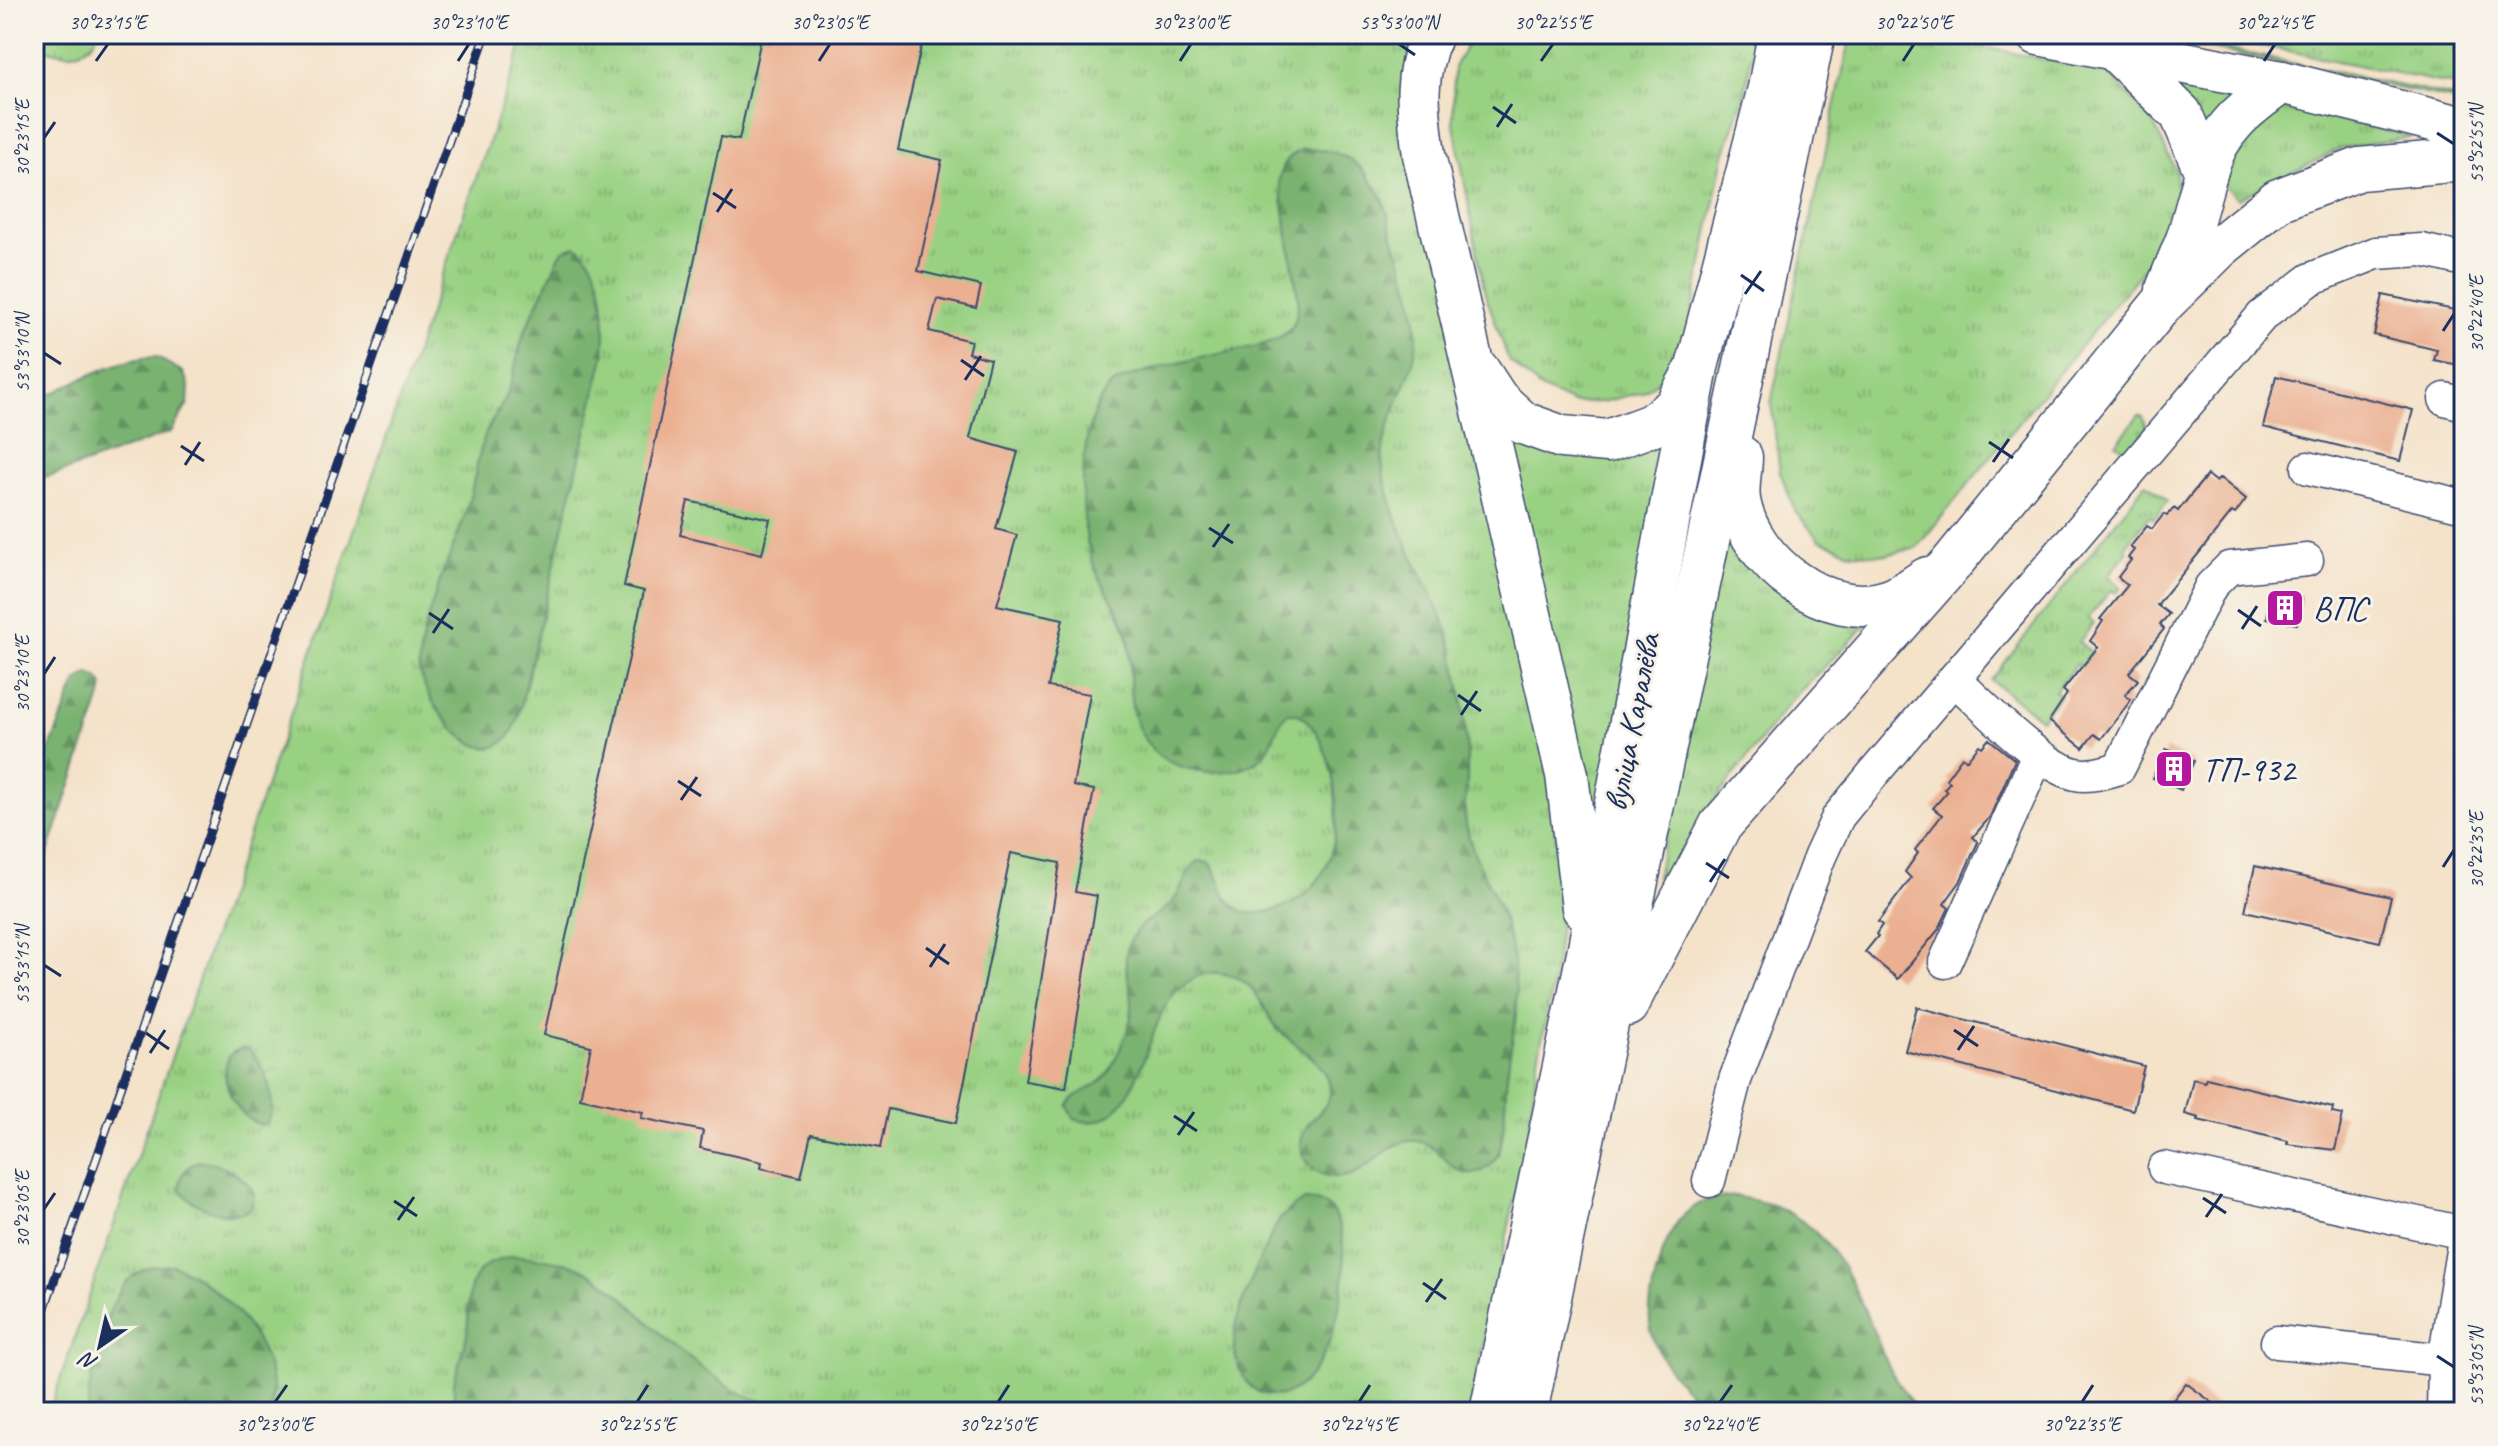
<svg xmlns="http://www.w3.org/2000/svg" width="2498" height="1446" viewBox="0 0 2498 1446" font-family="Caveat,sans-serif">
<defs>
<pattern id="grass-tufts" width="24" height="20" patternUnits="userSpaceOnUse" patternTransform="scale(2)"><rect width="24" height="20" fill="#99d183"/><path d="M3 7l-1-3M5 7V3M7 7l1-3M15 17l-1-3M17 17v-4M19 17l1-3" fill="none" stroke="#7caa6e"/></pattern>
<pattern id="forest-firs" width="22" height="20" patternUnits="userSpaceOnUse" patternTransform="scale(2)"><rect width="22" height="20" fill="#7ab371"/><path d="M5 1l3.5 6h-7zM16 11l3.5 6h-7z" fill="#639260"/></pattern>
</defs>
<rect width="100%" height="100%" fill="#f7f3e8"/>
<filter id="ink" filterUnits="userSpaceOnUse"><feTurbulence type="fractalNoise" baseFrequency=".0125" numOctaves="2"/><feDisplacementMap in="SourceGraphic" scale="16" xChannelSelector="R" yChannelSelector="G"/><feConvolveMatrix kernelMatrix="1 2 1 2 8 2 1 2 1" color-interpolation-filters="sRGB"/></filter>
<filter id="wash" filterUnits="userSpaceOnUse"><feTurbulence type="fractalNoise" baseFrequency=".006" numOctaves="4" result="noise"/><feDisplacementMap in="SourceGraphic" scale="32" xChannelSelector="R" yChannelSelector="G"/><feGaussianBlur stdDeviation="1.8" result="paint"/><feColorMatrix in="noise" values="0 0 0 0 0 0 0 0 0 0 0 0 0 0 0 0 0 1.4 0 .05"/><feComposite in="paint" operator="in"/></filter>
<g filter="url(#wash)">
<rect width="100%" height="100%" fill="#f4e2c9"/>
<g fill="url(#grass-tufts)" stroke="#5a8070" stroke-width="2">
<path d="M34,34h61l1,4c-18,22 -39,17 -62,6z"/>
<path d="M526,34h886l139,752 9,96 -1,51 -6,51 -16,80 -8,68 -60,280h-1420z"/>
<path d="M1473,34h282l-10,59 -21,62 -37,182 -16,34 -28,21 -41,10 -29,1 -33,-15 -31,-27 -24,-68 -32,-173 1,-53z"/>
<path d="M1851,34h71l186,39 44,48 24,50 2,56 -261,320 -30,8 -35,-2 -33,-13 -24,-29 -15,-39 -9,-69z"/>
<path d="M2151,34h15l3,3 295,62v3l-310,-65z"/>
<path d="M2205,34h252l7,8v45z"/>
<path d="M2168,85l70,17 -31,43z"/>
<path d="M2278,106l135,31 -71,11 -104,51 -17,-17 8,-32z"/>
<path d="M2139,415l4,2 4,11 -14,22h-7l-10,-6z"/>
<path d="M1503,420l152,18 13,19 -74,386z"/>
<path d="M2146,483l22,18 -14,18 -5,-3 -24,31 3,4 -20,25 13,11 -5,6 -5,-3 -23,28 6,5 -15,19 14,12 -11,13 -5,-3 -22,27 5,4 -19,24 -50,-39z"/>
<path d="M1726,524l153,89 -87,86 -82,108 -31,55 -22,15z"/>
</g>
<g fill="url(#forest-firs)" stroke="#4a7168" stroke-width="2">
<path d="M1303,149c21,0 42,4 58,19 7,8 16,21 21,30 5,10 7,23 10,35 11,35 29,76 24,114 -5,42 -42,85 -32,130 6,23 13,47 23,68 15,33 35,64 44,99 11,43 17,89 16,134 0,12 -3,24 -2,36 2,39 29,73 40,110 8,28 12,60 11,89 -1,18 -6,36 -8,54 -4,26 -1,55 -8,81 -2,9 -7,16 -15,21 -31,22 -43,-33 -76,-28 -31,4 -49,50 -89,32 -18,-8 -24,-29 -14,-45 7,-13 24,-20 24,-37 0,-29 -34,-43 -51,-61 -12,-13 -17,-32 -30,-44 -6,-6 -15,-10 -24,-12 -11,-3 -24,0 -34,6 -10,6 -19,14 -25,25 -21,34 -33,135 -92,114l-7,-13c13,-20 33,-15 45,-40 9,-18 21,-43 20,-63 -1,-24 -13,-42 0,-66 9,-17 29,-21 41,-35 10,-14 12,-30 25,-41l10,1c13,13 13,35 28,46 15,9 32,5 47,-1 95,-37 42,-211 3,-193 -11,13 -12,30 -23,42 -24,23 -78,19 -103,0 -11,-8 -19,-21 -24,-34 -10,-27 -3,-56 -8,-84 -6,-29 -27,-50 -36,-77 -14,-43 -15,-141 18,-174 17,-17 123,-35 152,-42 28,-10 36,-17 36,-47l-19,-118c4,-16 8,-24 24,-31z"/>
<path d="M576,246c31,18 30,79 28,110l-86,362c-4,10 -7,19 -16,25 -31,24 -86,-51 -83,-83 6,-50 29,-97 46,-145 9,-27 11,-56 21,-82 6,-15 18,-28 23,-43 7,-20 8,-40 16,-59 10,-24 23,-47 33,-72l5,-9z"/>
<path d="M156,357l27,15 6,14 -1,18 -17,28 -114,42 -23,5v-77c38,-17 80,-44 122,-45z"/>
<path d="M88,674l9,3 6,8 -2,12 -56,164 -11,15v-87l37,-94 6,-14z"/>
<path d="M245,1048c19,8 37,62 20,77 -32,-1 -60,-72 -20,-77z"/>
<path d="M199,1161c21,2 45,13 55,32l-2,14c-18,17 -60,1 -72,-18 -1,-14 7,-23 19,-28z"/>
<path d="M1735,1196c14,4 30,5 42,11 66,28 84,99 111,158 8,16 19,32 30,47h-205c-27,-20 -54,-48 -62,-82 -6,-27 11,-89 29,-111 5,-6 18,-15 25,-18 8,-4 21,-3 30,-5z"/>
<path d="M1305,1200c9,1 16,1 23,7 37,34 6,198 -59,188 -28,-4 -37,-39 -34,-64 2,-22 33,-94 46,-113 7,-8 15,-13 24,-18z"/>
<path d="M512,1256c23,1 44,3 66,11 33,14 59,45 85,69 21,19 45,37 69,52 21,13 50,19 75,24h-349c-11,-33 2,-42 8,-73 4,-18 0,-38 6,-56 7,-18 24,-22 40,-27z"/>
<path d="M173,1265c43,16 97,73 99,122 1,8 -1,17 -1,25h-183c0,-35 18,-120 49,-139 11,-7 24,-7 36,-8z"/>
</g>
<g id="blocks">
<g fill="#ebb092" fill-rule="evenodd">
<path d="M762,34h162l-26,116 44,10 -24,111 63,15 -5,22 -39,-9 -8,32 42,10 -3,12 22,6 -20,79 48,14 -22,77 21,6 -20,70 66,14 -15,68 42,7 -17,92 21,4 -19,102 22,4 -31,192 -41,-7 35,-218 -49,-10 -55,270 -68,-14 -8,39 -69,-14 -10,43 -40,-9 1,-6 -62,-14 3,-17 -62,-13 2,-6 -63,-14 11,-52 -47,-11 100,-444 -20,-5 97,-449 18,3zM688,501l82,18 -8,35 -82,-19z"/>
<path d="M2383,295l81,17v54l-30,-6 3,-10 -63,-15z"/>
<path d="M2276,376l137,34 -13,51 -137,-34z"/>
<path d="M2207,475l9,7 4,-4 26,21 -11,15 -3,-2 -75,93 12,9 -9,11 4,4 -35,44 9,7 -13,15 6,5 -30,39 -7,-5 -11,14 -34,-27 18,-27 -4,-4 35,-43 -8,-6 13,-20 -3,-2 28,-34 -10,-8 13,-17 -3,-2 6,-8 -4,-3 17,-21 5,3 12,-15 3,2 7,-8 4,3z"/>
<path d="M2272,593l30,5 -5,26 -30,-6z"/>
<path d="M1989,739l26,21 -25,57 -17,20 5,5 -18,40 -16,22 5,4 -10,21 -41,50 -33,-27 13,-16 -2,-2 6,-9 -4,-3 33,-44 -6,-6 13,-19 -3,-3 27,-35 -9,-7 14,-16 -3,-3 6,-7 -4,-3 16,-22 5,3 12,-15 3,2z"/>
<path d="M2166,749l28,12 -13,29 -28,-12z"/>
<path d="M2255,866l136,31 -11,45 -135,-31z"/>
<path d="M1917,1007l227,59 -11,44 -228,-59z"/>
<path d="M2206,1078l127,30 -1,5 11,2 -8,35 -48,-6 1,-3 -90,-21 1,-2 -14,-4 8,-35 12,3z"/>
<path d="M2186,1383l39,29h-61z"/>
</g>
</g>
</g>
<g filter="url(#ink)">
<use href="#blocks" fill-opacity="0" stroke="#3c4a6e" stroke-width="2"/>
<g fill="none" stroke-linecap="round" stroke-linejoin="round">
<defs>
<g id="minor">
<path d="M2445,399l19,5"/>
<path d="M2308,468l156,38"/>
<path d="M1954,679c29,26 87,88 122,95 15,3 30,-2 43,-6l92,-182 18,-18 78,-8"/>
<path d="M1945,962l93,-207"/>
<path d="M2164,1168l300,65"/>
<path d="M1709,1181l26,-101 85,-224 18,-39 35,-43 389,-458 49,-37 65,-26 46,-3 42,10"/>
<path d="M2277,1342l167,18"/>
<path d="M2443,1412l1,-52 20,-121"/>
</g>
<g id="major">
<path d="M1431,34c-18,46 -13,73 -7,121l143,620 16,133"/>
<path d="M2038,34l244,48 182,46"/>
<path d="M2115,50l66,64 25,59 -18,64 -21,52"/>
<path d="M2206,173c11,-44 41,-66 76,-91"/>
<path d="M1478,370l19,29 26,24 39,14 46,4 43,-16 23,-17 19,-33"/>
<path d="M1741,457c0,13 -4,29 -2,43 10,62 89,123 152,100 13,-5 25,-15 37,-22"/>
<path d="M1627,1005l93,-179 231,-262 210,-259 59,-58 58,-47 81,-31 105,-9"/>
<path d="M1491,1412l97,-459 109,-586 72,-279 10,-54"/>
<path d="M1526,1412l288,-1378"/>
</g>
</defs>
<use href="#minor" stroke="#3c4a6e" stroke-width="35"/>
<use href="#major" stroke="#3c4a6e" stroke-width="45"/>
<use href="#minor" stroke="#fff" stroke-width="32"/>
<use href="#major" stroke="#fff" stroke-width="42"/>
<defs>
<path id="rail" d="M34,1339l452,-1305"/>
</defs>
<use href="#rail" stroke="#1b2f5e" stroke-width="9"/>
<use href="#rail" stroke="#f7f3e8" stroke-width="6" stroke-dasharray="18" stroke-linecap="butt"/>
</g>
</g>
<path fill="none" stroke="#1b2f5e" stroke-width="3" d="M1399,44l16,11M96,61l12,-17M458,61l11,-17M819,61l11,-17M1180,61l11,-17M1541,61l12,-17M1903,61l11,-17M2264,61l11,-17M1493,107l23,16M1497,127l15,-23M2437,133l17,11M44,138l11,-16M713,193l23,15M717,212l15,-23M1741,275l23,16M1745,294l16,-23M2443,331l11,-17M44,353l17,11M961,360l23,16M965,380l16,-24M1989,442l24,16M181,446l23,15M1993,462l16,-23M185,465l15,-23M1209,528l24,15M1213,547l16,-23M2238,610l23,16M429,613l24,16M2242,629l15,-23M433,633l16,-24M44,674l11,-17M1458,695l23,16M1461,715l16,-24M678,781l23,15M681,800l16,-23M1706,863l23,15M2443,867l11,-17M1710,882l15,-23M926,948l23,16M44,965l17,11M930,967l15,-23M1954,1030l24,16M146,1033l23,16M1958,1050l16,-24M150,1053l15,-23M1174,1116l23,15M1178,1135l16,-23M2203,1198l23,15M394,1201l23,15M44,1209l11,-16M2206,1217l16,-23M398,1220l16,-23M1423,1283l23,16M1426,1302l16,-23M2437,1356l17,11M275,1402l12,-17M637,1402l11,-17M998,1402l11,-17M1359,1402l11,-17M1720,1402l12,-17M2082,1402l11,-17"/>
<defs>
<symbol id="building-square" viewBox="-11 -11 22 22"><rect x="-9" y="-9" width="18" height="18" rx="4" fill="#b5179e" stroke="#f7f3e8"/><path d="M-4-6H4V6H1V3H-1V6H-4ZM-2.5-4.3h1.7v1.8h-1.7ZM.8-4.3h1.7v1.8H.8ZM-2.5-1h1.7V.8h-1.7ZM.8-1h1.7V.8H.8Z" fill="#fff"/></symbol>
</defs>
<g fill-rule="evenodd">
<use href="#building-square" x="2263" y="586" width="44" height="44"/>
<use href="#building-square" x="2152" y="747" width="44" height="44"/>
</g>
<g text-anchor="middle" stroke-width="6" stroke-linejoin="round" paint-order="stroke">
<g font-size="34" fill="#1b2f5e" stroke="#f7f3e8" text-anchor="start">
<text x="2313" y="620">ВПС</text>
<text x="2202" y="781">ТП-932</text>
</g>
<g font-size="34" fill="#1b2f5e" stroke="#f7f3e8">
<text transform="translate(1631 722) rotate(-79)" y="12">вуліца Каралёва</text>
</g>
</g>
<rect width="2498" height="1446" fill="none" stroke="#f7f3e8" stroke-width="88"/>
<g transform="translate(100 1346) rotate(214)" stroke="#f7f3e8" stroke-width="6" paint-order="stroke">
<path d="M0-6L14 30L0 20L-14 30Z" fill="#1b2f5e"/>
<text y="-12" font-size="22" font-weight="bold" text-anchor="middle" fill="#1b2f5e">N</text>
</g>
<rect x="44" y="44" width="2410" height="1358" fill="none" stroke="#1b2f5e" stroke-width="3"/>
<g font-size="20" text-anchor="middle" fill="#1b2f5e">
<text x="108" y="29">30°23'15"E</text>
<text x="469" y="29">30°23'10"E</text>
<text x="830" y="29">30°23'05"E</text>
<text x="1191" y="29">30°23'00"E</text>
<text x="1399" y="29">53°53'00"N</text>
<text x="1553" y="29">30°22'55"E</text>
<text x="1914" y="29">30°22'50"E</text>
<text x="2275" y="29">30°22'45"E</text>
<text transform="translate(22 138) rotate(-90)" y="7">30°23'15"E</text>
<text transform="translate(2476 144) rotate(-90)" y="7">53°52'55"N</text>
<text transform="translate(2476 314) rotate(-90)" y="7">30°22'40"E</text>
<text transform="translate(22 353) rotate(-90)" y="7">53°53'10"N</text>
<text transform="translate(22 674) rotate(-90)" y="7">30°23'10"E</text>
<text transform="translate(2476 850) rotate(-90)" y="7">30°22'35"E</text>
<text transform="translate(22 965) rotate(-90)" y="7">53°53'15"N</text>
<text transform="translate(22 1209) rotate(-90)" y="7">30°23'05"E</text>
<text transform="translate(2476 1367) rotate(-90)" y="7">53°53'05"N</text>
<text x="275" y="1431">30°23'00"E</text>
<text x="637" y="1431">30°22'55"E</text>
<text x="998" y="1431">30°22'50"E</text>
<text x="1359" y="1431">30°22'45"E</text>
<text x="1720" y="1431">30°22'40"E</text>
<text x="2082" y="1431">30°22'35"E</text>
</g>
</svg>
